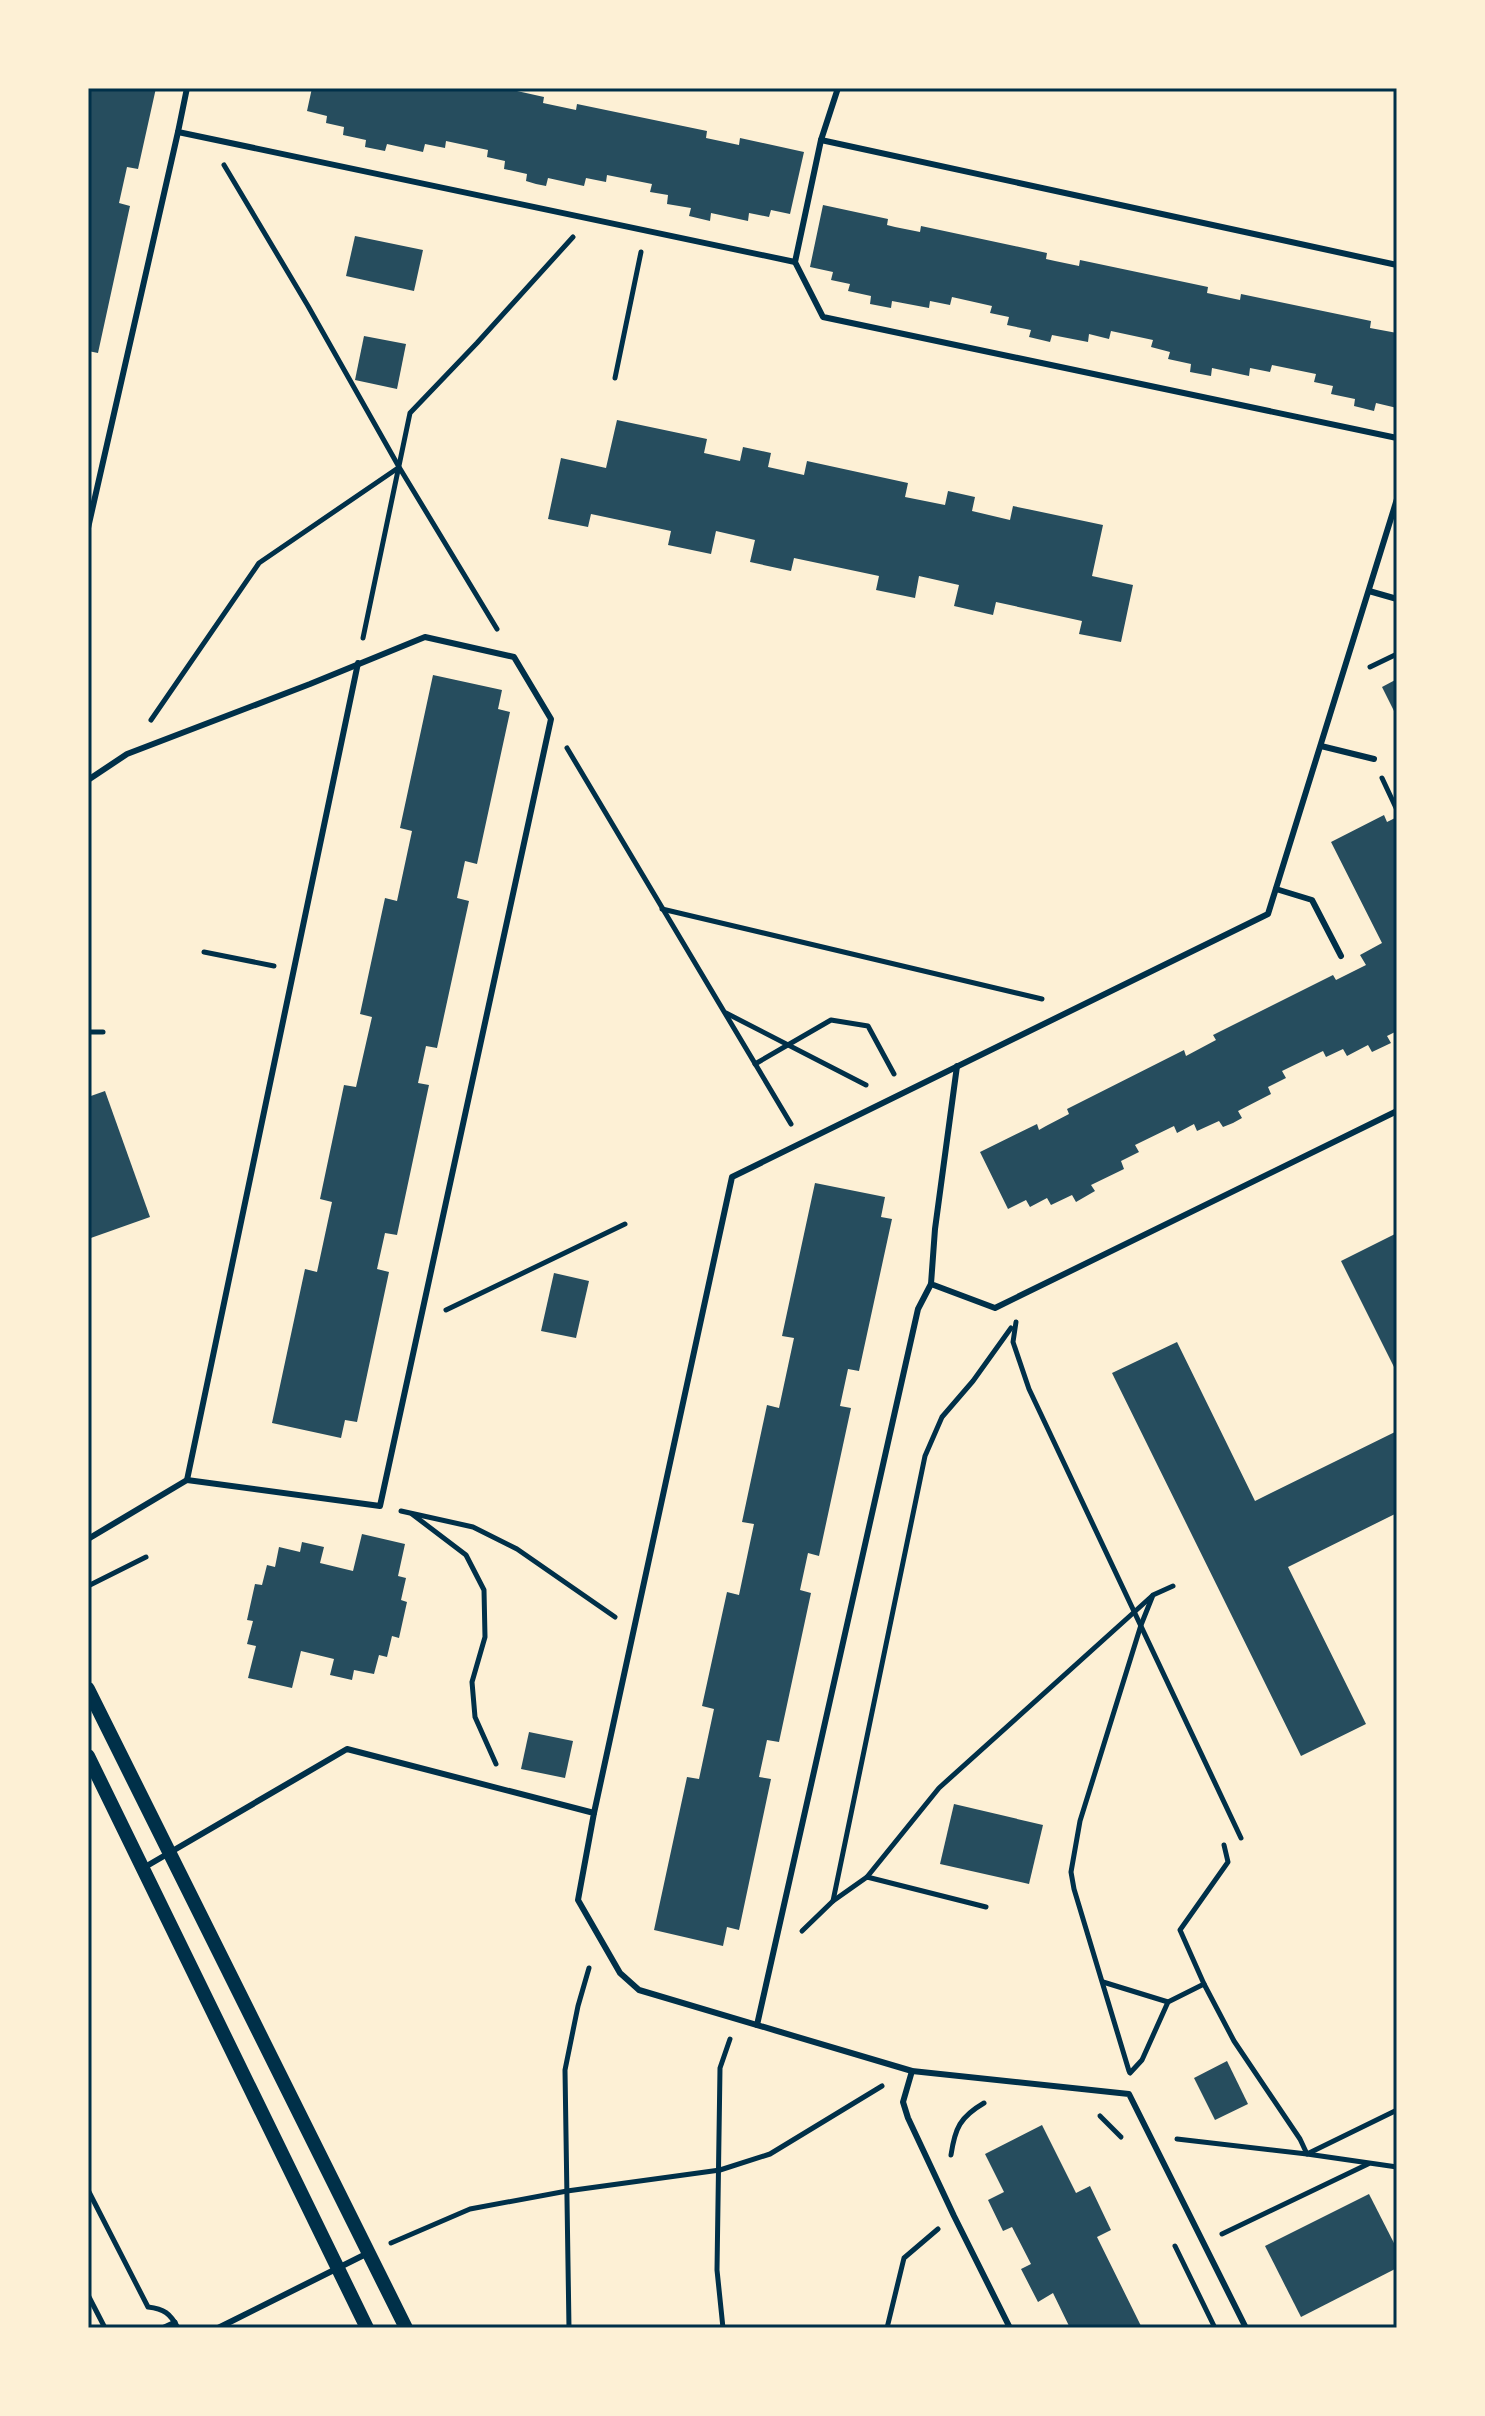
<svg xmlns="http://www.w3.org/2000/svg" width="1485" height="2416" viewBox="0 0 1485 2416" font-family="Montserrat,sans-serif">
<rect width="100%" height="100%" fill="#fdf0d5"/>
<g fill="#264d5e">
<path d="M88,88h68l-18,81 -11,-2 -8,36 11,3 -32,147 -10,-2z"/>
<path d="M312,88h191l41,9 -1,6 33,7 1,-6 130,27 -1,7 33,7 1,-7 64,14 -14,62 -19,-4 -2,7 -20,-4 -1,8 -37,-8 -1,8 -21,-5 2,-8 -24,-4 1,-9 -18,-3 2,-8 -45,-9 -1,7 -20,-4 -2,8 -36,-8 -2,8 -10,-2 -10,-3 1,-7 -23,-5 1,-8 -18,-4 1,-7 -42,-9 -1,7 -20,-4 -2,8 -36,-8 -2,7 -20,-4 1,-7 -23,-5 1,-8 -18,-4 1,-7 -20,-5z"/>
<path d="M823,205l65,14 -1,6 8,2 25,5 1,-6 126,27 -1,6 9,2 24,5 1,-6 128,27 -1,6 33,7 1,-6 130,27 -1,7 27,5v75l-21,-5 -2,8 -20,-5 1,-7 -24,-5 2,-8 -19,-4 2,-8 -44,-9 -2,7 -20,-4 -1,8 -37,-8 -1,8 -21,-4 1,-8 -23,-5 2,-7 -19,-5 2,-7 -42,-9 -2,8 -20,-5 -1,8 -36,-7 -2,7 -21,-5 2,-7 -24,-5 2,-8 -19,-4 2,-7 -40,-9 -2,8 -20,-4 -1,7 -37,-7 -1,7 -21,-4 1,-8 -23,-5 2,-7 -19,-4 2,-8 -23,-5z"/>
<path d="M355,236l68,14 -9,41 -68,-15z"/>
<path d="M364,336l42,8 -9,45 -42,-9z"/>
<path d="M617,420l90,19 -3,14 36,8 3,-14 28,6 -3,14 36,8 3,-14 101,22 -3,14 40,8 3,-14 27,6 -3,14 38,9 3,-14 90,19 -11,51 41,9 -12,57 -42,-8 3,-13 -86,-19 -3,13 -39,-9 5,-21 -40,-9 -4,22 -39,-8 3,-14 -85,-18 -3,13 -41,-9 5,-22 -39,-9 -5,23 -43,-9 3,-14 -80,-17 -3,13 -40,-8 13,-61 45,10z"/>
<path d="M433,675l69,15 -4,19 12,3 -33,152 -12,-3 -8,37 12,3 -32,147 -11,-2 -8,37 11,2 -32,150 -12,-2 -8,36 12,3 -32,150 -12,-2 -4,18 -69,-15 33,-154 12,3 15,-70 -12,-3 24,-114 12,2 16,-70 -12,-3 25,-116 12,3 15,-70 -12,-3z"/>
<path d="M1397,679v38l-15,-30z"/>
<path d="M1384,815l3,7 10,-5v214l-10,5 4,7 -19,9 -4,-7 -21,11 -4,-7 -17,8 -3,-6 -41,20 4,7 -18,9 3,7 -33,17 4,7 -9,5 -10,4 -4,-6 -22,10 -3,-7 -17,9 -3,-7 -39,19 4,7 -18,9 3,8 -33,16 4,6 -19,11 -4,-7 -21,10 -4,-7 -17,9 -4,-7 -18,9 -28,-57 57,-28 2,6 7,-4 23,-12 -2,-5 117,-59 2,6 30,-16 -3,-5 120,-60 3,5 30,-15 -6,-10 22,-12 -51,-101z"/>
<path d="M105,1091l45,126 -62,22v-142z"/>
<path d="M815,1183l70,14 -4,20 11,2 -33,152 -11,-2 -8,37 11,2 -32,148 -11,-3 -8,37 11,3 -32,149 -12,-2 -8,37 12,2 -32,151 -12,-3 -4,19 -69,-16 33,-153 12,2 15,-70 -12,-3 25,-114 12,3 15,-71 -12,-2 25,-117 12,3 15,-70 -12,-2z"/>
<path d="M1397,1233v140l-56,-112z"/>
<path d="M554,1273l35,8 -13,57 -35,-7z"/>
<path d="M1177,1342l78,159 142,-70v82l-109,54 78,157 -65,32 -189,-383z"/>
<path d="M362,1534l43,10 -7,32 8,2 -5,22 6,2 -8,36 -7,-2 -5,21 -8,-2 -5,19 -20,-4 -2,10 -22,-5 4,-16 -33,-8 -9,37 -44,-10 8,-32 -9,-2 6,-23 -6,-1 8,-36 7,1 5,-20 8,2 4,-20 21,5 2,-10 22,5 -4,16 33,8z"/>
<path d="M529,1732l44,9 -8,37 -44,-9z"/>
<path d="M954,1804l89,21 -14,59 -89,-20z"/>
<path d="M1227,2061l21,43 -33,16 -21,-42z"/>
<path d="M1042,2125l34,68 14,-7 21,44 -14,7 45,91h-72l-17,-35 -15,9 -17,-33 10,-5 -19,-37 -9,4 -15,-31 16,-8 -19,-38z"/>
<path d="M1369,2194l28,55v19l-96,49 -36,-71z"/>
</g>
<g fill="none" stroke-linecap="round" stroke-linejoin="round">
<g stroke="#003049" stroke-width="5">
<path d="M224,165l84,141 91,161 98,162"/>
<path d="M615,378l26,-126"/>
<path d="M363,638l47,-225 67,-70 96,-106"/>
<path d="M1370,667l27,-13"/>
<path d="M151,720l108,-157 139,-95"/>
<path d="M567,748l224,376"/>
<path d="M1382,778l15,32"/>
<path d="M662,909l380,90"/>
<path d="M204,952l70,14"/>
<path d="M726,1013l140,72"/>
<path d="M88,1032h15"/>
<path d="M755,1064l76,-44 37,6 26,48"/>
<path d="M446,1310l179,-86"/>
<path d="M1016,1322l-3,20 16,47 212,449"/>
<path d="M401,1511l72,16 44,22 98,68"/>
<path d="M412,1514l54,41 18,35 1,47 -13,45 3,35 21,47"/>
<path d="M88,1586l58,-29"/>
<path d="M1224,1845l4,17 -48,68 24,54 30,57 66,98 7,15 90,13"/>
<path d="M867,1877l72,-89 213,-192"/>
<path d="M833,1901l92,-445 17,-39 31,-36 38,-53"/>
<path d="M802,1931l31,-30 34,-24 119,30"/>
<path d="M1103,1982l65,20"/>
<path d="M1129,2071l-55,-182 -3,-17 9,-51 61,-196 12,-30 20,-9"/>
<path d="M1130,2073l12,-13 26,-58 36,-18"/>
<path d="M1100,2116l21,21"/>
<path d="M1177,2139l130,15 90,-44"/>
<path d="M951,2155c4,-27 9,-38 33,-52"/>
<path d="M88,2190l60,117c16,2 22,6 30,21"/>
<path d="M1222,2234l146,-70"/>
<path d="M391,2243l79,-34 97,-18 153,-21 50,-16 112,-68"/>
<path d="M1175,2246l40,82"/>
<path d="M88,2295l17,33"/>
<path d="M162,2328l13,-6"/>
<path d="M569,2328l-4,-258 13,-64 11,-38"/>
<path d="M723,2328l-6,-58 3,-202 10,-29"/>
<path d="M887,2328l17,-70 34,-29"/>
</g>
<g stroke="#003049" stroke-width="6">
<path d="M187,88l-9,44 617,130"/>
<path d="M838,88l-17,52 -26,122 28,55 574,121"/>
<path d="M821,140l576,125"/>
<path d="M88,528l90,-396"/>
<path d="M1369,591l28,8"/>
<path d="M1321,746l53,13"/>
<path d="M88,780l39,-26 183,-70 115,-47 89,20 37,62 -171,787 -193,-26"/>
<path d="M1276,889l36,11 29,56"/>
<path d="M957,1066l-22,163 -4,55 64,24 402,-197"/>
<path d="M88,1539l99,-59 171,-817"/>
<path d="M594,1813l138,-636 536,-263 129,-415"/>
<path d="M145,1867l202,-118 247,64 -16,87 42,73 19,17 273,81 217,23 117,234"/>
<path d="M757,2025l161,-716 13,-25"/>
<path d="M912,2071l-9,31 5,16 46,98 56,112"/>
<path d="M218,2328l150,-75"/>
</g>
<g stroke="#003049" stroke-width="14">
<path d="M88,1689l318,639"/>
<path d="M88,1756l279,572"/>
</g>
</g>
<rect width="1485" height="2416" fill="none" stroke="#fdf0d5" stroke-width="180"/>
<rect x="90" y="90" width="1305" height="2236" fill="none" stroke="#003049" stroke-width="3"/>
</svg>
